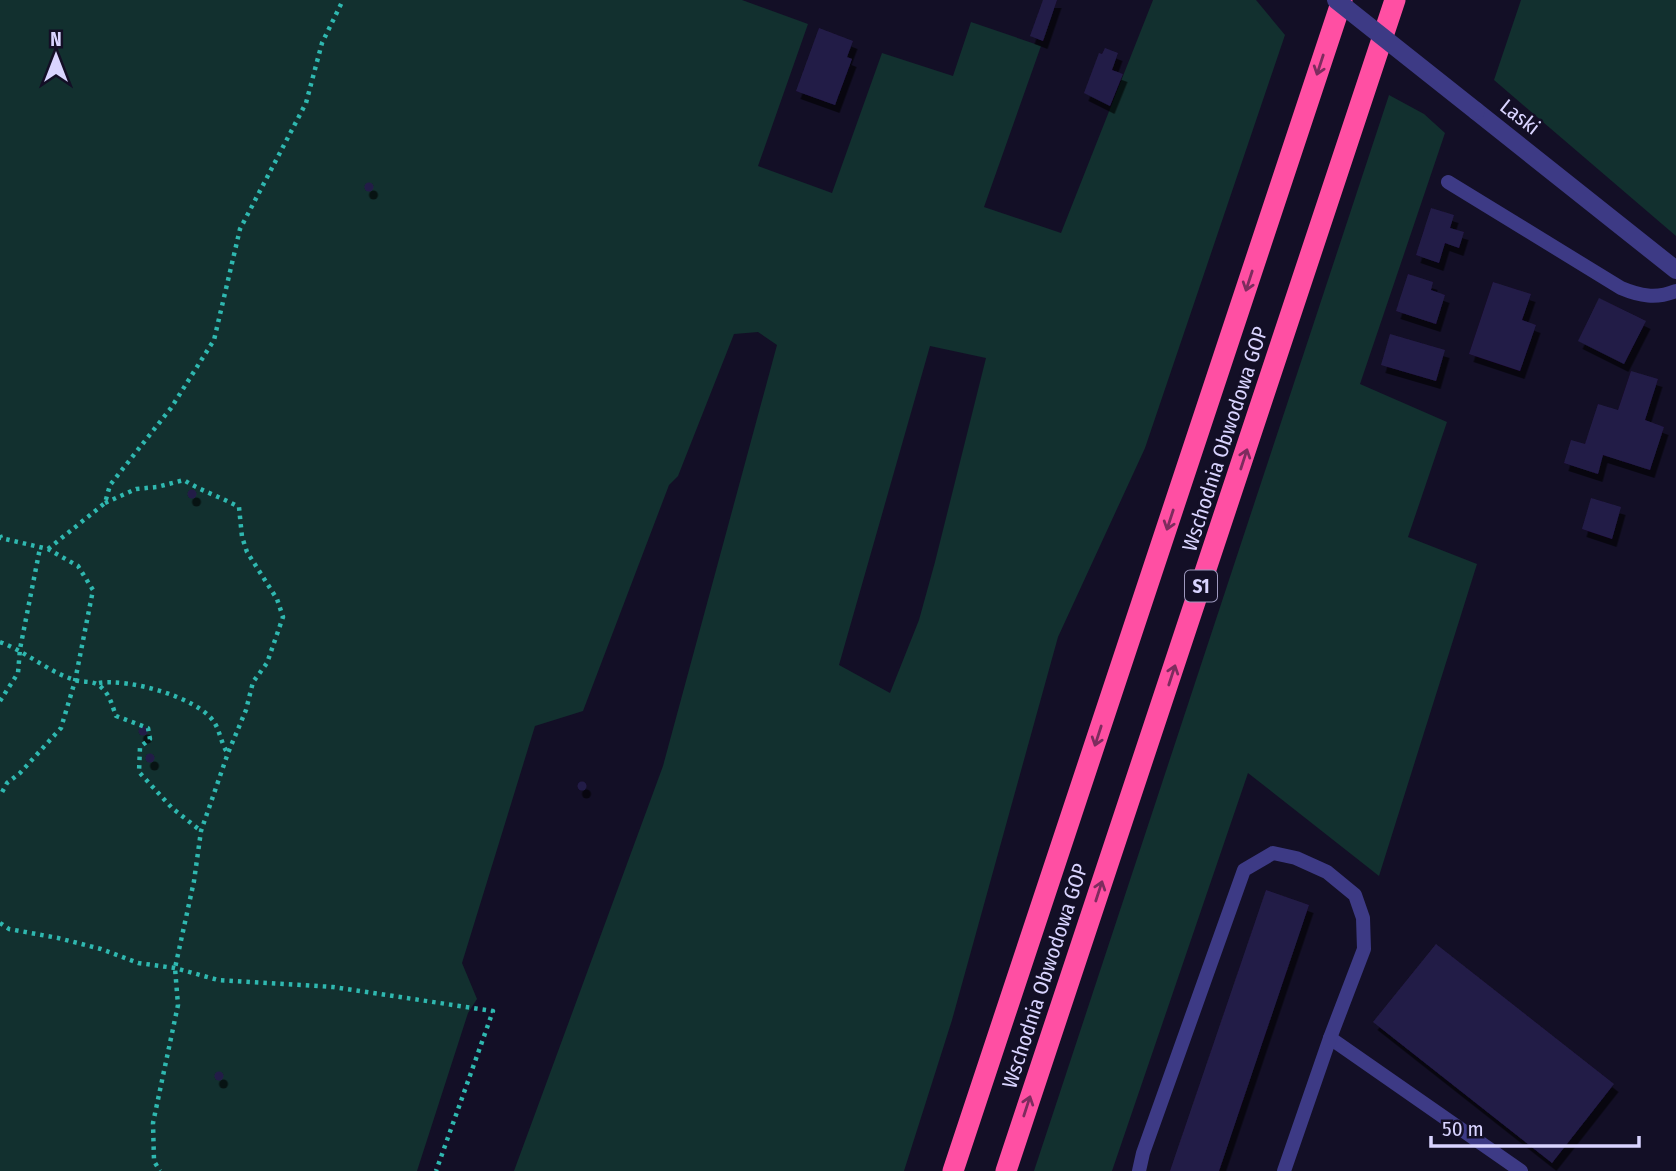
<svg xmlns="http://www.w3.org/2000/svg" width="1676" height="1171" viewBox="0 0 1676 1171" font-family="'Fira Sans Condensed',sans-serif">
<defs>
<filter id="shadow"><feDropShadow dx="4.5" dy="8" stdDeviation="0" flood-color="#0009"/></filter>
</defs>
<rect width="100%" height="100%" fill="#130f26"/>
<g fill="#12302f" fill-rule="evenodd">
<path d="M0,0h742l66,24 -50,142 74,27 50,-140 71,23 18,-54 70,24 -57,161 77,26 92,-233h103l29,35 -140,413 -87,189 -106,383 -48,151h-390l149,-405 114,-421 -19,-13 -24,2 -56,142 -9,9 -86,226 -48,15 -73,237 15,36 -9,14 -51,158h-417zM930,346l56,12 -51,204 -16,58 -29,73 -51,-28z"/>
<path d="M1521,0h155v236l-182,-156z"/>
<path d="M1389,95l35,19 21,19 -85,251 87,38 -39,115 69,27 -98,312 -131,-103 -136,398h-78z"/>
</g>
<g fill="#241b47" filter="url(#shadow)">
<path d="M1043,0h14l-14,41 -13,-5z"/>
<path d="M819,28l34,13 -6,16 5,2 -17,46 -39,-14z"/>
<path d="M1105,48l13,5 -6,17 11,4 -13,32 -26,-13 15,-40 3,1z"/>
<circle cx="369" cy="187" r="4.5"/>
<path d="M1431,208l23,7 -4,13 14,4 -5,16 -14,-5 -6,20 -23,-8z"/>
<path d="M1408,274l25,8 -2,8 14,5 -9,29 -40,-13z"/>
<path d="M1493,282l38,12 -9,26 14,5 -16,46 -51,-17z"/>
<path d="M1599,298l47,23 -22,43 -46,-23z"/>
<path d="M1390,334l55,16 -9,31 -55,-16z"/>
<path d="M1631,371l27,8 -13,41 19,7 -14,43 -47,-15 -5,19 -34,-11 7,-23 14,4 13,-40 20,6z"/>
<circle cx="192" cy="494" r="4.5"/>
<path d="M1591,498l30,9 -9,32 -30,-10z"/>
<circle cx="143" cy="731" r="4.5"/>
<circle cx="150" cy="758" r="4.5"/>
<circle cx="582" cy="786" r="4.5"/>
<path d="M1266,890l43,15 -90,266h-49z"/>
<path d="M1436,944l178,140 -62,79 -179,-141z"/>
<circle cx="219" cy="1076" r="4.5"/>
</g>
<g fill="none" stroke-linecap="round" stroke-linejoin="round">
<g stroke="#2fb8b0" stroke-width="4.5" stroke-dasharray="3.5 5" stroke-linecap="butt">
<path d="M105,503l31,-14 21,-2 27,-7c17,11 37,17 55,27l3,30 5,15 30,47 6,18 -16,46 -14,19 -7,28 -18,43 -27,78 -7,50 -19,87 3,37 -25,118 1,38 6,10"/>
<path d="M0,535l1,3 47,11 30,17 15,24 -18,91 -14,47 -41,45 -13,10 -7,13"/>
<path d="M48,549l57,-46 5,-18 61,-77 43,-68 26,-111 66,-126 16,-60 21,-43"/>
<path d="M0,642c27,10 48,30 75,38 9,3 19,0 26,7 9,8 11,18 15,29l32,12 2,11 -10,8 -1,25 33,36 29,23"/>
<path d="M99,683c28,-5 99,14 115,39 6,9 7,21 13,30"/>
<path d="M0,701l18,-28 2,-24 20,-101"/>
<path d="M0,923l9,6 49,9 43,11 37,14 37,5 43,12 115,7 160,24 -57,160"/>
</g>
<g stroke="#3d3a85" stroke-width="14">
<path d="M1448,182l173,106c19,8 35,11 55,3"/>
<path d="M1330,1038l191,133"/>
<path d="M1139,1171l4,-18 101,-283 29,-17 23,5 31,14 28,23 8,23 1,31 -34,89 -46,133"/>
</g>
<path stroke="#3d3a85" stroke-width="18" d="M1476,111l200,159"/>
<g stroke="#ff4fa3" stroke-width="21">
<path d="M953,1171l389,-1171"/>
<path d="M1006,1171l389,-1171"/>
</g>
<path stroke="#3d3a85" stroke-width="18" d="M1336,0l140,111"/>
</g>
<defs><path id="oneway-shaft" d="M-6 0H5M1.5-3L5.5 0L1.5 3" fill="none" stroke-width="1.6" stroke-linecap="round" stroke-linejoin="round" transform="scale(1.75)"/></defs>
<g stroke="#7d2c5e">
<use href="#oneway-shaft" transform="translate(1320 65) rotate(108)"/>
<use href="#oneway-shaft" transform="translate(1249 281) rotate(108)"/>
<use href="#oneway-shaft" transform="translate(1244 459) rotate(-72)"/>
<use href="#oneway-shaft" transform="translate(1170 520) rotate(108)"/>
<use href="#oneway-shaft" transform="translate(1172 675) rotate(-72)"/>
<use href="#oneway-shaft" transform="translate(1098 736) rotate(108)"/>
<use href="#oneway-shaft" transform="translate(1099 891) rotate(-72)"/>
<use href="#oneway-shaft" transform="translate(1027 1106) rotate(-72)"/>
</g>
<g text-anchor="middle" stroke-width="5" stroke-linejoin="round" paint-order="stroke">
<rect fill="#130f26" stroke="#9e99be" stroke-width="2" x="1185" y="570.5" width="32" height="31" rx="5"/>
<g font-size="19" font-weight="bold" fill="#d9d4ff">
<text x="1201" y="593">S1</text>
</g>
<g font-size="21" fill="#d9d4ff" stroke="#130f26">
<text transform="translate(1520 117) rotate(38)" y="7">Laski</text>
<text transform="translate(1225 439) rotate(-72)" y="7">Wschodnia Obwodowa GOP</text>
<text transform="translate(1045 976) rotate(-72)" y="7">Wschodnia Obwodowa GOP</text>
</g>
</g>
<g transform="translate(56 56)" stroke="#130f26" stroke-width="5" paint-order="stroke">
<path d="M0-5L12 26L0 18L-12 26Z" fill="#d9d4ff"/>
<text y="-10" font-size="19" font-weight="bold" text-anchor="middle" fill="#d9d4ff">N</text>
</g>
<path d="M1431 1136v10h208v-10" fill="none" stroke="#d9d4ff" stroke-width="3.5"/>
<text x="1442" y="1136" font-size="21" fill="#d9d4ff" stroke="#130f26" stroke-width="5" paint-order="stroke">50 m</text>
</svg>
